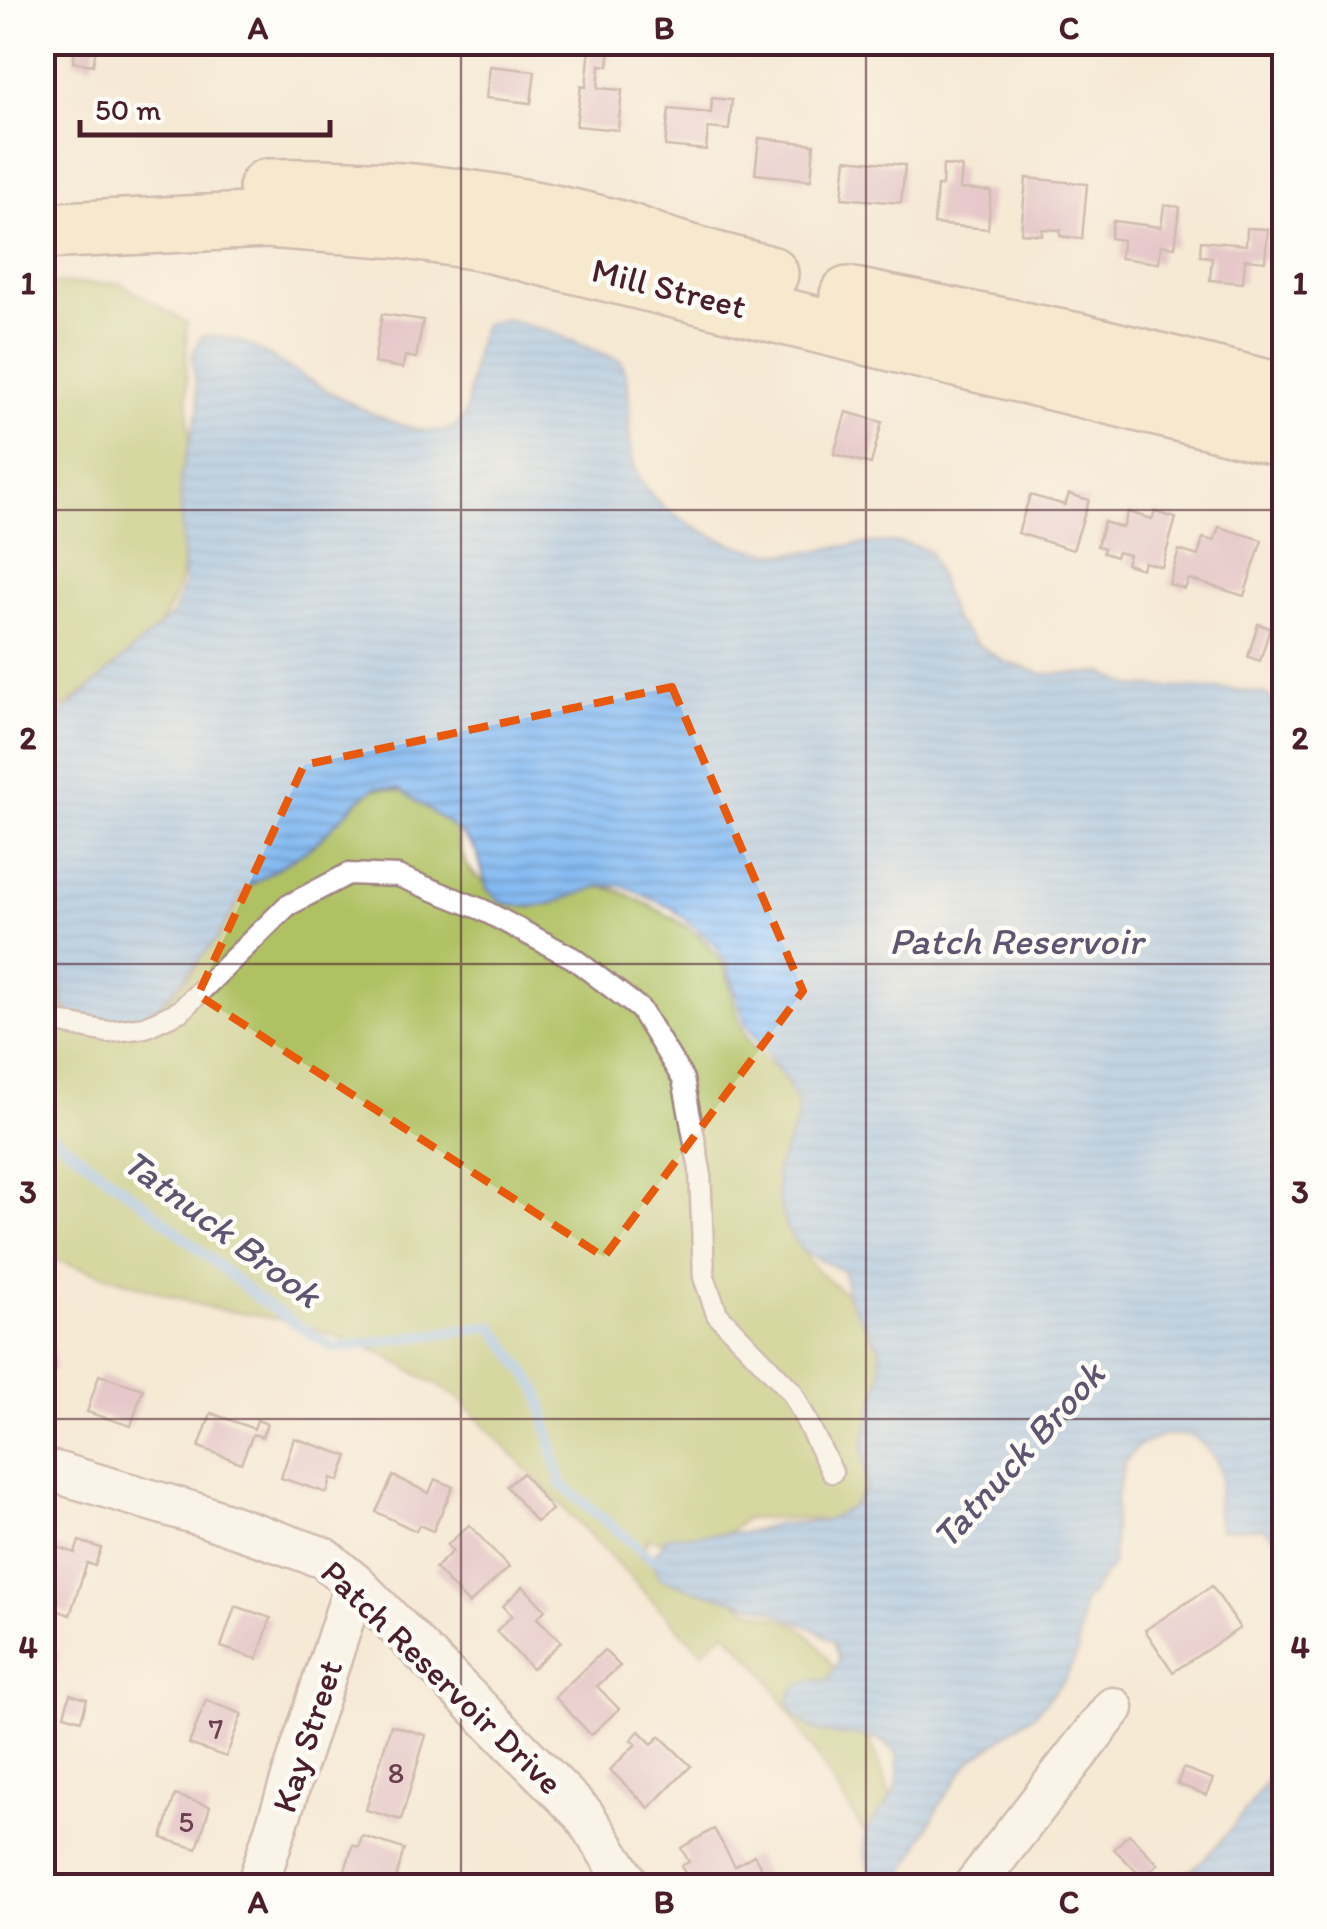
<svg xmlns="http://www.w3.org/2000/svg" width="1327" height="1929" viewBox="0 0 1327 1929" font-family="Itim,sans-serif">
<defs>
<pattern id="water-rules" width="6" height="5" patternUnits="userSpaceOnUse" patternTransform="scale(2.5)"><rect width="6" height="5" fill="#82b9f2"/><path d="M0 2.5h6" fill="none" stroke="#6c96c4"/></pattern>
</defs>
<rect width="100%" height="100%" fill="#fdfcf7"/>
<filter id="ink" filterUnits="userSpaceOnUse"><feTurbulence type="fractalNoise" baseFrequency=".01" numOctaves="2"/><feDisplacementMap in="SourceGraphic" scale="20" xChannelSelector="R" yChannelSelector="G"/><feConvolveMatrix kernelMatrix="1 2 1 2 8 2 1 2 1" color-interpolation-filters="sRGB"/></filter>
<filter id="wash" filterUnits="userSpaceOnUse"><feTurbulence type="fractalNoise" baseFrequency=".0048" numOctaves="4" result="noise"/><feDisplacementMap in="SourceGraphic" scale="40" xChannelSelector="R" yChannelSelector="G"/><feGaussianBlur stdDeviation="2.25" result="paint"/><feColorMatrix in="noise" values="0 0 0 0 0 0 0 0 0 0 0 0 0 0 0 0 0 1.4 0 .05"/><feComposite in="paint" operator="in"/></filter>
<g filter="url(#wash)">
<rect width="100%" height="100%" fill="#f6ead6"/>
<g fill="#b0c164" stroke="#7d7048" stroke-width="2.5">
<path d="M120,283l67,40c-6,87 27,239 -33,308 -21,24 -49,46 -75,65 -13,9 -26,16 -36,28v-440z"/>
<path d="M384,788l20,4 52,35c10,105 106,38 168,66 35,17 88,40 102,79 9,24 10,51 25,72 14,19 35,31 51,47l-1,155c17,39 47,40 67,71 8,14 17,43 17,59 0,27 -12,106 -26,127 -6,8 -17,14 -24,19l-35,-4 -56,1c-24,29 -55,21 -90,21l-5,-3 -9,20 95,43c19,16 44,14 64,27 35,23 81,130 92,171l-23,40 -102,-163 -41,-44 -23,21 -245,-255 -76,-44 -84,-31 -87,-14 -154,-48h-13l-1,-367 19,50 1,67 29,11 65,-15 16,-11 21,-24 42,-74 121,-107z"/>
</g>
<g fill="url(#water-rules)" stroke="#666c8e" stroke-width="2.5">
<path d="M506,319l47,14 68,28c16,35 1,75 16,112 10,22 28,36 48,48 28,17 61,30 93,32 49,3 106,-25 152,-1l23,66 23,25 27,18 39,13 62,-1 27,13 99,3 35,5 19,14v834l-21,-14 -43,1c-13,-49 23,-49 -26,-93l-29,-1 -28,12 -12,15 -9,36 -4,67 -29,39 -6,49 -11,24 -29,35 -68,50 -29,42 -38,75 -8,7c-13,0 -19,0 -24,-14 -18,-55 12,-47 27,-87 3,-9 0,-23 0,-32 -6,-5 -13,-12 -20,-14 -26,-8 -54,2 -77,-19 -26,-24 0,-44 27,-39l12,-21 -6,-18 -17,-12 -50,-22 -79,-20 -28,-11 -7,-18 16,-23 73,-3 39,-9 44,-3 26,-13 16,-20 -3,-44 18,-68 -1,-28 -33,-52 -3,-25 -42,-20 -16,-23 -8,-32 -2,-26 21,-48 1,-17 -11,-23 -41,-57 -19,-60 -11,-20 -44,-37 -48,-22h-24l-49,18 -21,3 -28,-4 -15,-14 -10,-37 -17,-20 -61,-43 -23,-2 -16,12 -46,46 -68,43 -29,51 -70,80 -24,8 -50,-5 -10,-21 -4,-81 -16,-57 -1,-132 131,-117 11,-31 -4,-103 19,-73 -7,-51 10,-20c16,0 30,1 45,8 36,16 192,130 218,70 3,-6 3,-16 4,-23 3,-23 6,-45 15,-67z"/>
<path d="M1284,1764v122h-128c13,-10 30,-11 42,-22 31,-27 56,-66 80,-99z"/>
</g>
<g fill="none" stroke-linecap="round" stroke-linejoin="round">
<path stroke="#82b9f2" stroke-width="10" d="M42,1128l100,74 119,99 73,47 159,-22 46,65 22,93 91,75 10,1"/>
</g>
<g id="blocks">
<g fill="#d4a1bd">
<path d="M76,42h21l-4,23 -20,-3z"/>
<path d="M317,42h56l-1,13 -55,-5z"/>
<path d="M590,47l20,2 -2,17 -8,-1 -2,23 24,2 -4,40 -42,-4 5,-40 5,1z"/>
<path d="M490,66l45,5 -4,32 -45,-5z"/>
<path d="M712,98l20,2 -3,30 -21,-2 -2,22 -41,-4 4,-37 42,4z"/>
<path d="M759,138l55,6 -3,36 -56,-6z"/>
<path d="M846,159l59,6 -4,38 -59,-5z"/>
<path d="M943,165l19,2 -2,22 31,2 -3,38 -54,-5 3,-38h5z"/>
<path d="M1026,178l61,6 -5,55 -22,-3 1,-6 -19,-1v6l-21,-2z"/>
<path d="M1164,205l16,2 -5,40 -14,-2 -2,18 -39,-5 3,-18 -13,-2 3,-17 48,6z"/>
<path d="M1247,228l21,1 -3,32 -20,-2 -2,24 -33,-3 2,-23 -12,-1 1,-15 45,4z"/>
<path d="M382,314l41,6 -7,38 -11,-2 -2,12 -29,-5z"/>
<path d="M846,412l36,10 -11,42 -37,-10z"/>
<path d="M1069,494l20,6 -16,50 -55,-17 12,-38 35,10z"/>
<path d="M1128,512l24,7 3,-7 21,6 -14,49 -18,-5 -2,7 -16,-5 3,-9 -11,-3 -2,5 -13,-4 1,-5 -7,-2 7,-24 19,6z"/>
<path d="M1219,527l43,13 -18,56 -55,-17 -4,10 -16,-5 10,-34 19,6 5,-18 11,3z"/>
<path d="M1258,624l12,4 -10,33 -12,-4z"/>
<path d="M42,1346h11l2,24 -13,2z"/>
<path d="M99,1375l44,14 -12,37 -44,-14z"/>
<path d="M211,1413l43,16 3,-9 10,4 -5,13 -9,-3 -12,29 -42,-16z"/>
<path d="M294,1438l54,18 -9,25 -8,-3 -4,15 -46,-15z"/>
<path d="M523,1473l29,37 -16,12 -29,-36z"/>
<path d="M393,1476l36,17 6,-14 18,8 -20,44 -14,-6 -3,6 -40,-19z"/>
<path d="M469,1525l40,42 -40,37 -34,-36 18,-17 -6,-6z"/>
<path d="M79,1541l22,7 -6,18 -8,-3 -17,52 -16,-6 4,-10 -16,-6 6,-22 -6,-2v-7l2,-3 5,2 5,-15 21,7z"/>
<path d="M523,1586l22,24 -8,8 24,24 -29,27 -36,-38 16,-15 -9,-10z"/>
<path d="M1212,1586l28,42 -67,44 -28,-42z"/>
<path d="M235,1606l36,12 -14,41 -36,-12z"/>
<path d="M42,1647l18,6 -15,43 -3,-1z"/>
<path d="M604,1650l16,16 -23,20 22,23 -28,26 -36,-38z"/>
<path d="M70,1694l17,5 -6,21 -17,-5z"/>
<path d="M206,1700l36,14 -16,43 -37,-13z"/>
<path d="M391,1725l35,10 -25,85 -35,-10z"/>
<path d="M639,1731l13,13 8,-8 31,30 -42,42 -39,-38 26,-26 -5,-4z"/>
<path d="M1183,1768l30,11 -7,16 -29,-11z"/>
<path d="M175,1795l35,11 -13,43 -35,-11z"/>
<path d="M714,1829l21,37 19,-11 13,23 -14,8h-52l-3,-5 -6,4 -11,-19 8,-4 -8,-14z"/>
<path d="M1129,1834l29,30 -15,14 -29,-29z"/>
<path d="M362,1836l42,13 -9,32 7,2 -1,3h-61l13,-41 6,2z"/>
</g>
</g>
</g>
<g filter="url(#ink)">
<use href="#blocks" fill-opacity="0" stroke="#a08480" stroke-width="2.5"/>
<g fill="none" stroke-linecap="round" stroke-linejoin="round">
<defs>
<path id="service" d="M42,1019l65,13 38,-5 35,-16 107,-105 61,-32 50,2 85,34 90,48 67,51 43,70 17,91 4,107 13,37 75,78 40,80"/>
<g id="minor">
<path d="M42,1472h13l146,43 123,43 31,26 228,230 47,72"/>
<path d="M257,1886l98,-302"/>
<path d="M974,1886l139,-178"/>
</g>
<g id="secondary">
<path d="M267,187c117,-2 235,10 349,41 20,5 38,14 58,20 32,10 64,18 96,26"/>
<path d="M42,231l225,-11 133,10 79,12 805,197"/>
<path d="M848,295l229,46 207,51"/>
</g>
</defs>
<use href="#service" stroke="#a08480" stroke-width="25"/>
<use href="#minor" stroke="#a08480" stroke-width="45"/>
<use href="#secondary" stroke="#a08480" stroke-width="60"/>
<use href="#service" stroke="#fff" stroke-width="20"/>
<use href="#minor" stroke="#fff" stroke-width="40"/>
<use href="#secondary" stroke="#f7e8c3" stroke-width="55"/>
</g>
</g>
<path d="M0 0H1327V1929H0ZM672,687l131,304 -199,266 -406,-262 106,-230z" fill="#f6ead6" fill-opacity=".55" fill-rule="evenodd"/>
<path fill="none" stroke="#e8590c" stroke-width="8" stroke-dasharray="20 12" stroke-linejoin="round" d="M672,687l131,304 -199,266 -406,-262 106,-230z"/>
<path fill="none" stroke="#4a1f2b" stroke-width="2.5" stroke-opacity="0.55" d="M461,42v1844M866,42v1844M42,510h1242M42,964h1242M42,1419h1242"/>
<g text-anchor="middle" stroke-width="9" stroke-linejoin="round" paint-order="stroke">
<g font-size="30" fill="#6c4050">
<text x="216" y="1739">7</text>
<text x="396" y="1783">8</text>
<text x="186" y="1832">5</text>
</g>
<g font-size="35" fill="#4a1f2b" stroke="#fdfcf7">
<text transform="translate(669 288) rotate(14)" y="12">Mill Street</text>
<text transform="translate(442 1677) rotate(44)" y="12">Patch Reservoir Drive</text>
<text transform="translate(307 1736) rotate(-72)" y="12">Kay Street</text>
</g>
<g font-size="38" font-style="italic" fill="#5e5571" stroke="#fdfcf7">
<text x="1016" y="954">Patch Reservoir</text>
<text transform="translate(222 1228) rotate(37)" y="13">Tatnuck Brook</text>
<text transform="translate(1018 1455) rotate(-48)" y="13">Tatnuck Brook</text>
</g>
</g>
<rect width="1327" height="1929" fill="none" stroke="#fdfcf7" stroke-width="110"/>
<path d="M80 120v15h250v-15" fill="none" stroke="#4a1f2b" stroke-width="5"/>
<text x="95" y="120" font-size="30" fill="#4a1f2b" stroke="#fdfcf7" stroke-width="8" paint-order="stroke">50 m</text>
<rect x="55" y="55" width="1217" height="1819" fill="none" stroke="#4a1f2b" stroke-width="4"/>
<g font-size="32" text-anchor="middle" font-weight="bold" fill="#4a1f2b">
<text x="258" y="39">A</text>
<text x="664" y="39">B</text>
<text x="1069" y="39">C</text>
<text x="28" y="294">1</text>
<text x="1300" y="294">1</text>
<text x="28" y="749">2</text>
<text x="1300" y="749">2</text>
<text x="28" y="1203">3</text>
<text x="1300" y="1203">3</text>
<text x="28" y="1658">4</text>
<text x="1300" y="1658">4</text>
<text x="258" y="1913">A</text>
<text x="664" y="1913">B</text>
<text x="1069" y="1913">C</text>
</g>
</svg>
